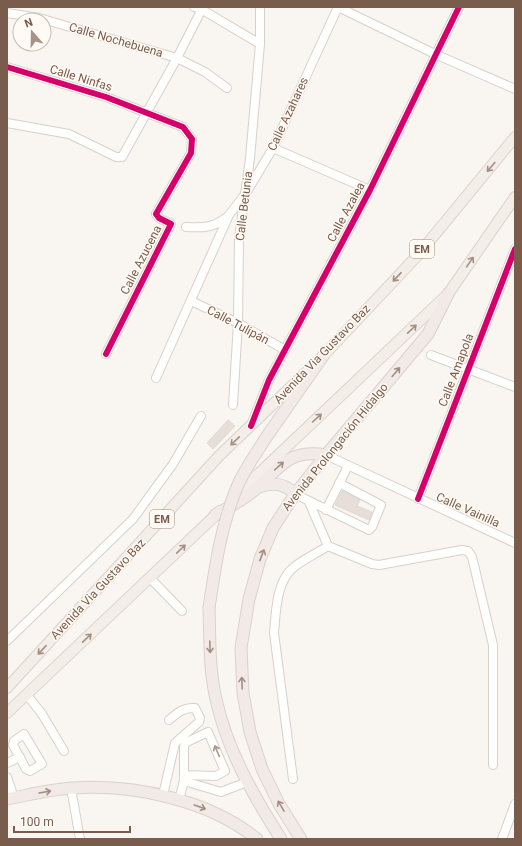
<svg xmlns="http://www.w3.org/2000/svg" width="522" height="846" viewBox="0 0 522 846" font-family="Roboto,sans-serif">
<rect width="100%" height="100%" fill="#f9f5f0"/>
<g fill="#e6ded7" stroke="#e2d8d2">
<path d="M228,420l7,6 -22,23 -6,-6z"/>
<path d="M342,491l18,9 -3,6 15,6 -3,8 -34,-15z"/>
</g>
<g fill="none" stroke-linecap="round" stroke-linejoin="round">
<defs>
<g id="minor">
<path d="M194,7l7,2 59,35"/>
<path d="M338,7l97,47 80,35"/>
<path d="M7,13l32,5 138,40 28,14 22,16"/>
<path d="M7,67l99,30 77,30 9,12 -1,14 -35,61 3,4 12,6 -65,130"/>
<path d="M7,123l62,11 47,23h6l55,-99 26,-51"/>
<path d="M273,148l97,42"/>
<path d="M186,227c17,1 27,1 41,-10"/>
<path d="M191,301l47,22 47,27"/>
<path d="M431,355l84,32"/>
<path d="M156,378l73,-163 17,-22 27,-45 65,-141"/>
<path d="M233,405l5,-82 1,-85 11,-80 10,-114v-37"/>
<path d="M252,423l17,-43 101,-190 89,-183"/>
<path d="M326,455l189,88"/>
<path d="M295,494l74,36 3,-3 9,-22 -42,-22"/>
<path d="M418,499l97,-250"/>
<path d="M309,502l19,44 44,18 7,1 83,-15 6,1 4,6 21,88v120"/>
<path d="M326,510l22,-44"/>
<path d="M150,578l32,33"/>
<path d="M7,641l126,-122 40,-55 28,-48"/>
<path d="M27,695l15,19 22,37"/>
<path d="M24,734l18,30 -12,7 -4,-2 -13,-24 1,-4z"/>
<path d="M7,763l13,-6"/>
<path d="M7,777l7,21"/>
<path d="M293,779l-19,-146c2,-21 2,-52 20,-66 10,-8 23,-14 34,-21"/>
<path d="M184,781l37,11 26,-10"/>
<path d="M71,788l9,51"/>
<path d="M163,795l12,-52 24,-21 1,-4 -5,-10c-11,-1 -18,5 -26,12"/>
<path d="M179,800l5,-19v-34l1,-4 23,-11 17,39 -9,5 -32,-1"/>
<path d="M502,839l13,-35"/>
</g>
<g id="major">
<path d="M233,498l215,-204 67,-97"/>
<path d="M7,688l212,-232 104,-100 95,-101 97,-118"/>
<path d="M7,713l213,-202"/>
</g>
<g id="highway">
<path d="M265,439l58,-83"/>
<path d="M259,487c14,-5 25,-4 36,7"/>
<path d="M215,515c15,-8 29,-16 42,-27 24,-22 32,-39 69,-33"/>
<path d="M209,608c1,30 0,62 7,91 11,51 37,96 65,140"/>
<path d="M7,799c22,-4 44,-10 66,-11 61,-4 136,12 184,51"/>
<path d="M301,839l-22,-35 -17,-35 -12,-37 -7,-39 -2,-45 8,-49 11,-40 13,-31 22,-34 31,-39 102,-121 20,-40"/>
</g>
</defs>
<use href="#minor" stroke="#d7d1cb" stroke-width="10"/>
<use href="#major" stroke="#dad1cc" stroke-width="12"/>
<use href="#highway" stroke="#dad1cc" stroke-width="13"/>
<use href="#minor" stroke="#fefefd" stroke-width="8"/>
<use href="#major" stroke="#f3eee8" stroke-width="10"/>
<use href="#highway" stroke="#f2eae7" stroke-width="11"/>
<defs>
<path id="highway-bridge" d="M209,608c6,-41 12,-82 28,-121 7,-17 19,-33 28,-48"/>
</defs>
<use href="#highway-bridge" stroke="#dad1cc" stroke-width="13" stroke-linecap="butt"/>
<use href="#highway-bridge" stroke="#f2eae7" stroke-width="11"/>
<defs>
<g id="cycleway">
<path d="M7,67l99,30 77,30 9,12 -1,14 -35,61 3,4 12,6 -65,130"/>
<path d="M251,426l18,-46 101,-190 89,-183"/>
<path d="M418,499l97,-250"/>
</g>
</defs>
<use href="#cycleway" stroke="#fffaf3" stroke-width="8"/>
<use href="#cycleway" stroke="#d6006c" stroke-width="6"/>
</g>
<defs><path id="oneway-shaft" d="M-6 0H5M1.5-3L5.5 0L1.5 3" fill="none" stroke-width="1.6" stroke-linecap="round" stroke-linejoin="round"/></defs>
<g stroke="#a48f83">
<use href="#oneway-shaft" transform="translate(491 167) rotate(130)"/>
<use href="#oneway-shaft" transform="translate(470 262) rotate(-55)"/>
<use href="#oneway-shaft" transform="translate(397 277) rotate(133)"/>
<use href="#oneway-shaft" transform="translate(412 329) rotate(-44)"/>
<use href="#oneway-shaft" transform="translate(317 418) rotate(-42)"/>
<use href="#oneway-shaft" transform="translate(235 441) rotate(136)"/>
<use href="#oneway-shaft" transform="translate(181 549) rotate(-44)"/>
<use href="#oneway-shaft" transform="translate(87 638) rotate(-44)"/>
<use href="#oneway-shaft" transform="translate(42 650) rotate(133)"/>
</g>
<g stroke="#a48e83">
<use href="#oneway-shaft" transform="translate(396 372) rotate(-50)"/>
<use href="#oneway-shaft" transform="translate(279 466) rotate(-42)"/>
<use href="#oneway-shaft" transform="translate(262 555) rotate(-69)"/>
<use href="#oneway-shaft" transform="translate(210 647) rotate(88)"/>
<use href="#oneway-shaft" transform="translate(242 683) rotate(-92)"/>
<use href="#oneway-shaft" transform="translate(45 792) rotate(-10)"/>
<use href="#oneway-shaft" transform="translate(281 806) rotate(-120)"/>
<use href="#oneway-shaft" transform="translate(200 807) rotate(20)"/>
</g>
<use stroke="#a8958b" href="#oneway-shaft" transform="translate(217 751) rotate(-113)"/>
<g text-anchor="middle" stroke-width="3" stroke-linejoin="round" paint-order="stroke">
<g fill="#fffaf3" stroke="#a28b7f" stroke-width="1">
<rect x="410" y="240" width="24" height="18" rx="3"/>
<rect x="150" y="510" width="24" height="18" rx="3"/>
</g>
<g font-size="11" font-weight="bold" fill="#7a5c4d">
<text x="422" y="253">EM</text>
<text x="162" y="523">EM</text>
</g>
<g font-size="12" fill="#7a5c4d" stroke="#fffaf3">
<text transform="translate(116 40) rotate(16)" y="4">Calle Nochebuena</text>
<text transform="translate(81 78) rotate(17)" y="4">Calle Ninfas</text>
<text transform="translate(288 114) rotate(-65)" y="4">Calle Azahares</text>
<text transform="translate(244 206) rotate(-83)" y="4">Calle Betunia</text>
<text transform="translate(346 212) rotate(-62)" y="4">Calle Azalea</text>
<text transform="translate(141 260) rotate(-63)" y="4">Calle Azucena</text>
<text transform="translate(238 325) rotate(28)" y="4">Calle Tulipán</text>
<text transform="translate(322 354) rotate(-46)" y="4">Avenida Via Gustavo Baz</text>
<text transform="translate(456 370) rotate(-69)" y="4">Calle Amapola</text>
<text transform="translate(335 447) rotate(-51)" y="4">Avenida Prolongación Hidalgo</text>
<text transform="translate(468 510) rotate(24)" y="4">Calle Vainilla</text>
<text transform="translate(98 589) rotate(-47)" y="4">Avenida Via Gustavo Baz</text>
</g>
</g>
<rect width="522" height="846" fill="none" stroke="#7a5c4d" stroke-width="16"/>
<g transform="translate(32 32) rotate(340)"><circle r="19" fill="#fffaf3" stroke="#cabbb1"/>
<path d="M0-3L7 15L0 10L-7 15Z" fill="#a69286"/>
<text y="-6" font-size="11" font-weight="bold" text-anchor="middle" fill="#7a5c4d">N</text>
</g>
<path d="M14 826v6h116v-6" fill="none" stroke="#7a5c4d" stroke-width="2"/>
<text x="20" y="826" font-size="12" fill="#7a5c4d" stroke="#fffaf3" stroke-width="3" paint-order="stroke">100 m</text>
</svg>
